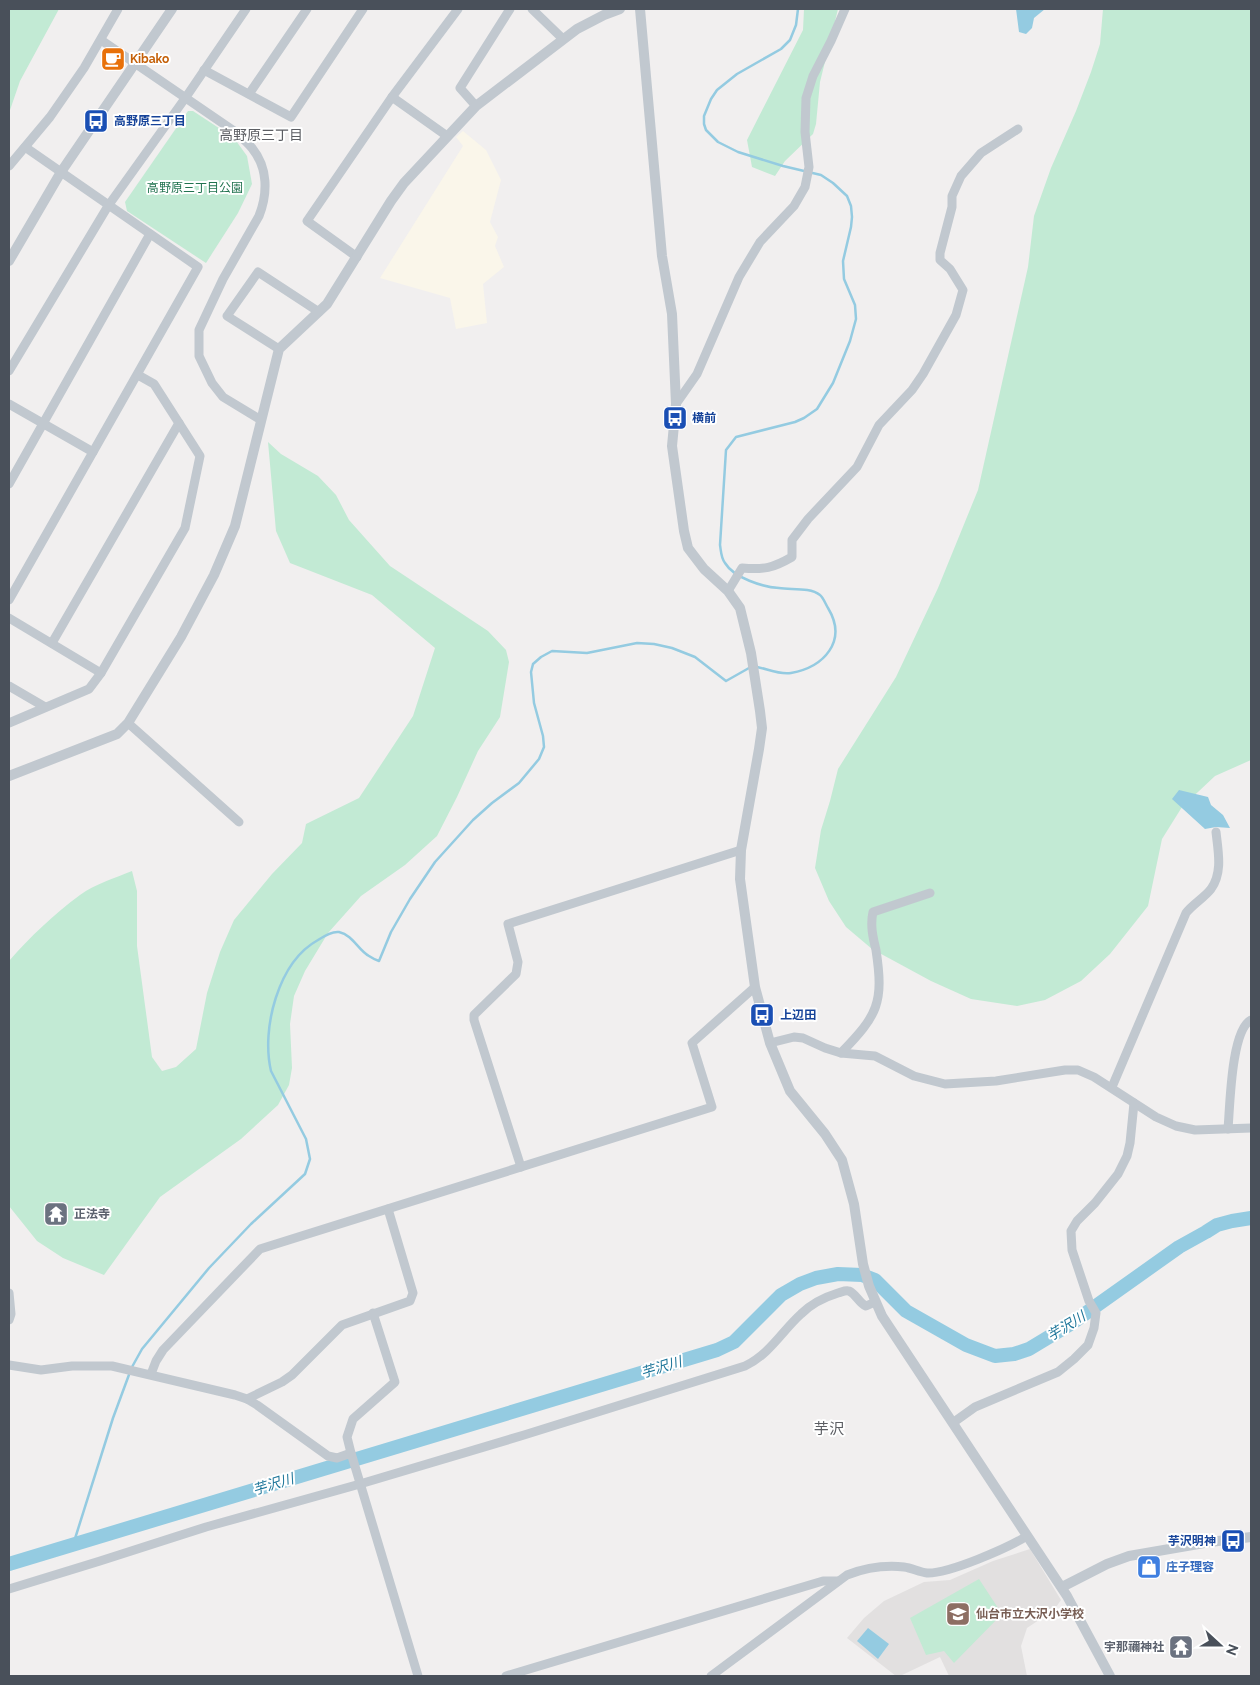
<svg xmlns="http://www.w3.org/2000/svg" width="1260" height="1685" viewBox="0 0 1260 1685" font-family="Raleway,'Noto Sans JP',sans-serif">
<rect width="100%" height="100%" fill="#f1efef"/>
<path fill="#faf6ea" d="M463,131l23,19 15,30 -11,42 8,15 -3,9 9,21 -21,17 4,39 -31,6 -6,-31 -70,-20 83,-132 -7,-9z"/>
<path fill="#e2e0e0" d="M1030,1549l31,51 -7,10 -27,18 -6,18 6,30h-78l-9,-19 -40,19h-4l-49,-38 17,-20 20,-17 40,-19 26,-2 43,-19z"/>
<g fill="#c2ead4">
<path d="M9,9h50l-39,72 -11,32z"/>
<path d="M804,9h34l-18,73 -4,42 -3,10 -28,27 -10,15 -23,-9 -5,-27 56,-110z"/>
<path d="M1103,9h148v751l-36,16 -33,31 -20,32 -14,67 -38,48 -29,27 -36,19 -28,6 -46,-7 -40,-18 -59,-32 -26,-22 -17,-26 -14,-33 6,-38 9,-29 8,-32 58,-92 42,-89 40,-98 50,-223 6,-51 17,-48 25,-57 15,-39 9,-28z"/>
<path d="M188,111h5l41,27 13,18 5,28 -14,29 -32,50 -79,-52 -2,-9z"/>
<path d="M268,442l13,12 37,22 18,19 13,25 41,46 98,65 18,19 3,12 -9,55 -22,34 -21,46 -20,39 -32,29 -44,31 -33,37 -23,38 -11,25 -4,28 2,44 -3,17 -11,20 -37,34 -81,58 -56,78 -41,-17 -26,-17 -28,-35v-245c21,-24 45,-47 71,-66 15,-11 35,-17 52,-24l5,20v55l15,111 10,14 14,-4 20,-18 11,-56 13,-41 14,-32 38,-46 30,-31 4,-19 53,-26 54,-82 22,-68 -63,-53 -82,-32 -14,-32z"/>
<path d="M979,1579l23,35 -48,49 -10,-12 -18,4 -16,-37z"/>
</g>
<g fill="#94cbe1">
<path d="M1016,9h29l-11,9 -2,10 -6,6 -7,-2z"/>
<path d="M1179,790l29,7 3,8 12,10 7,13 -14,-1 -11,2 -33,-30z"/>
<path d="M868,1628l21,16 -11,15 -21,-18z"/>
</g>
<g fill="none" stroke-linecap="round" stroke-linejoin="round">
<g stroke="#94cbe1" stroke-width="2.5">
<path d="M757,667c11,2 22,8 34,6 33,-6 57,-32 37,-65 -2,-3 -5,-11 -8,-13 -10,-8 -29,-5 -41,-7 -16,-1 -45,-10 -54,-25 -4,-5 -4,-12 -5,-18l6,-95 10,-13 59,-15 9,-4 13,-9 16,-26 17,-42 6,-22 -1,-14 -11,-26 -1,-18 8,-34 1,-10 -1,-11 -4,-10 -14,-13 -12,-8 -38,-9 -45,-14 -20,-10 -12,-12 -2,-6v-8l7,-17 6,-9 20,-16 44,-25 9,-9 6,-15 2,-16"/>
<path d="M132,1367l10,-18 67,-81 42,-44 54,-50 5,-15 -4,-20 -35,-68c-10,-42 7,-109 47,-131 6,-4 14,-9 21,-8 14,3 19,18 30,24 3,2 7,4 10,5l12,-29 19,-33 25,-37 38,-42 19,-17 27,-20 20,-24 5,-12 -1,-11 -9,-33 -3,-31 2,-8 8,-7 11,-6 35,2 50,-10 17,1 18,4 23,9 31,24 23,-13"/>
<path d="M73,1545l40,-127 17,-46"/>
</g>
<path stroke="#94cbe1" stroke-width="14" d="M9,1564l708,-214 17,-8 47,-47 19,-11 16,-6 22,-4 24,1 13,5 31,31 60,34 29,11 19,-2 15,-5 43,-26 107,-76 27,-15 11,-7 15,-4 19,-3"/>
<g stroke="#c1c8cf" stroke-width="9">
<path d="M532,9l31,30"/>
<path d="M101,40l133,91c6,5 13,11 18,17 16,20 16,45 7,68l-36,63 -24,51v26l13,27 11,14 38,23"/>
<path d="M204,70l87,47 72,-108"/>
<path d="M249,94l58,-85"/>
<path d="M392,97l55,39"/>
<path d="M476,106l-16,-18 50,-79"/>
<path d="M9,166l41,-49 34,-49 34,-59"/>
<path d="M357,257l-50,-36 85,-124 66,-88"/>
<path d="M279,349l-52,-33 31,-44 61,40"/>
<path d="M9,371l99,-165 78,-109 60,-88"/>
<path d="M9,404l84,48"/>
<path d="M676,404l21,-30 42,-97 21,-35 34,-36 11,-19 4,-20 -4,-35 1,-34 7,-22 18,-35 14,-32"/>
<path d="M9,484l141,-250"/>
<path d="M728,591l14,-23c22,2 31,0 50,-11v-17l16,-21 49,-52 22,-42 33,-35 11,-16 33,-59 7,-25 -13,-21 -10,-9v-7l12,-46v-11l9,-20 20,-23 37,-24"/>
<path d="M9,600l189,-333 -173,-120"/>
<path d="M9,618l92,55"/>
<path d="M52,643l127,-220"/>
<path d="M9,686l36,21"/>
<path d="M9,723l80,-34 12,-16 84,-145 15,-72 -46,-72 -16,-9"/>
<path d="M128,723l111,99"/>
<path d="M770,1043l24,-6 9,1 22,10 16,5 34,3 39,20 31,8 51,-3 69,-11h13l16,7 62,40 20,9 19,4 56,-2"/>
<path d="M841,1053c37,-38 43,-50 35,-103 -3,-12 -6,-25 -3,-38l57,-19"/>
<path d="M1112,1087l74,-174c7,-9 18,-15 25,-24 12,-17 7,-38 5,-57"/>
<path d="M1228,1129c2,-22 3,-99 23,-109"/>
<path d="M521,1167l-47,-147v-5l42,-41 2,-12 -10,-38 233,-74"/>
<path d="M9,1293l2,21 -2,6"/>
<path d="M9,1365l32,5 31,-4h40l123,29 12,4 10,6 71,51 9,2 14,-5 67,223"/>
<path d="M151,1374l5,-13 7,-11 97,-101 452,-142 -20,-64 63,-56"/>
<path d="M247,1399l35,-17 10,-7 50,-50 68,-24 3,-8 -25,-84"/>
<path d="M954,1422l21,-15 83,-35 16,-13 14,-14 6,-17 2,-15 -7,-12 -17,-51 -1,-19 6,-10 18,-18 23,-29 9,-18 3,-13 4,-40"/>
<path d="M351,1453l-4,-16 6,-18 42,-37 -22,-69"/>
<path d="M9,1589l91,-28 106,-34 154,-43 164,-49 221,-69c25,-12 37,-35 56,-52 10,-10 24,-17 37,-21 4,-1 7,-3 11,-2 7,3 10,12 17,15l9,-4"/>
<path d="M506,1676l317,-95h15"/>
<path d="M711,1676l136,-101c18,-7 38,-10 57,-8 8,1 15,5 23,6 21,1 81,-25 100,-37"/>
</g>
<g stroke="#c1c8cf" stroke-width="10">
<path d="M640,9l22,247 10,58 4,90 -4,42 12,85 4,17 16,21 24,22 12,17 11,45 9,58 2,17 -3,21 -18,101 -1,29 15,108 15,56 20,48 35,43 17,26 12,44 9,60 6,22 13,30 185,280 43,80"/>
<path d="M9,261l52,-89 111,-163"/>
<path d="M9,776l108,-42 11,-11 53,-86 33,-62 21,-49 44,-177 48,-45 64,-103 13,-18 72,-77 101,-77 27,-14 16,-6"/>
<path d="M1062,1587l45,-23 22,-8 81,-14 41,-5"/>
</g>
</g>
<defs>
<symbol id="cafe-square" viewBox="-11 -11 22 22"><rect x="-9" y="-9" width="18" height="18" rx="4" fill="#e8710a" stroke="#fff"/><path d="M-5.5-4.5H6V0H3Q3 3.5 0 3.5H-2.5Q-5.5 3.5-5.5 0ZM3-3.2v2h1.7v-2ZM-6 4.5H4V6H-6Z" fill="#fff"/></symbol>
<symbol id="bus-square" viewBox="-11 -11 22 22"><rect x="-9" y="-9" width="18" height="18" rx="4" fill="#1a4fb4" stroke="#fff"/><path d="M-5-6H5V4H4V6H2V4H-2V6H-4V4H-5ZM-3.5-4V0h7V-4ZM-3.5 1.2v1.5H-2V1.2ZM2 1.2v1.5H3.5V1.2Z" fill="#fff"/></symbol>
<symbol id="temple-square" viewBox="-11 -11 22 22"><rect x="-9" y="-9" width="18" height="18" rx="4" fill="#6b7280" stroke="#fff"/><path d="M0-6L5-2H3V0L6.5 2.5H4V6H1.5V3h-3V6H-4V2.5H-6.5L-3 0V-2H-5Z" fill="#fff"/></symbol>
<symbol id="shop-square" viewBox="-11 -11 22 22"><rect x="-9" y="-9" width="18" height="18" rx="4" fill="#3f7fe0" stroke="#fff"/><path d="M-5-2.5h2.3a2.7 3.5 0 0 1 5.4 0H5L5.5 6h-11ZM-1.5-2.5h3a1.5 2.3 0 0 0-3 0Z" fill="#fff"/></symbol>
<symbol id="school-square" viewBox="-11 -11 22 22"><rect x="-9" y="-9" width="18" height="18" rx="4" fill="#8d6e63" stroke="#fff"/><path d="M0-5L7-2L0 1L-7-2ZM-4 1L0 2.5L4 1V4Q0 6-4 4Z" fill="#fff"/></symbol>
</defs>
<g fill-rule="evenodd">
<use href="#cafe-square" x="99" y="45" width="28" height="28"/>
<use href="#bus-square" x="82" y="107" width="28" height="28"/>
<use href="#bus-square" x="661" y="404" width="28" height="28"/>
<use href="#bus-square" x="748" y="1001" width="28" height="28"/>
<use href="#temple-square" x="42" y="1200" width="28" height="28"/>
<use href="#bus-square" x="1219" y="1527" width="28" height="28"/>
<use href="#shop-square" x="1135" y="1553" width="28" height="28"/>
<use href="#school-square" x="944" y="1600" width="28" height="28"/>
<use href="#temple-square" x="1167" y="1633" width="28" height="28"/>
</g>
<g text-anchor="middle" stroke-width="4" stroke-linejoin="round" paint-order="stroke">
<g font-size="12" font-weight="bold" fill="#c56008" stroke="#fff" text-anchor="start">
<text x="130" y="63">Kibako</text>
</g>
<g font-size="12" font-weight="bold" fill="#164399" stroke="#fff" text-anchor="start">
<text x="114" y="125">高野原三丁目</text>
<text x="692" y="422">横前</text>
<text x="780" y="1019">上辺田</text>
<text x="1216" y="1545" text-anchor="end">芋沢明神</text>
</g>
<g font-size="12" fill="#227350" stroke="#fff">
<text x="195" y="192">高野原三丁目公園</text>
</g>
<g font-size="12" font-weight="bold" fill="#5b616d" stroke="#fff" text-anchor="start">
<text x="74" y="1218">正法寺</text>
<text x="1164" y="1651" text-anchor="end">宇那禰神社</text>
</g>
<g font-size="12" font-weight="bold" fill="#366cbe" stroke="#fff" text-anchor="start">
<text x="1166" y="1571">庄子理容</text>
</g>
<g font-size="12" font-weight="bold" fill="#785e54" stroke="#fff" text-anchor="start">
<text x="976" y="1618">仙台市立大沢小学校</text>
</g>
<g font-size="14" fill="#5c5e63" stroke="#fff">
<text x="261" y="140">高野原三丁目</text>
</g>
<g font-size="14" font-style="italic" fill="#1d7599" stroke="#fff">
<text transform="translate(1066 1326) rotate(-32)" y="5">芋沢川</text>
<text transform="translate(661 1367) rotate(-17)" y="5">芋沢川</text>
<text transform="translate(273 1484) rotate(-17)" y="5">芋沢川</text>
</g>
<g font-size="15" fill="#5c5e63" stroke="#fff">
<text x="829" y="1434">芋沢</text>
</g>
</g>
<rect width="1260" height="1685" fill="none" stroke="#49505a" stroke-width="20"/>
<g transform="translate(1220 1645) rotate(111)" stroke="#ffffff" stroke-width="4" paint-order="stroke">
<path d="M0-4L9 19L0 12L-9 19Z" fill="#49505a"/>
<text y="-8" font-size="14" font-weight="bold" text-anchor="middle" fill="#49505a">N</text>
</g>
</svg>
